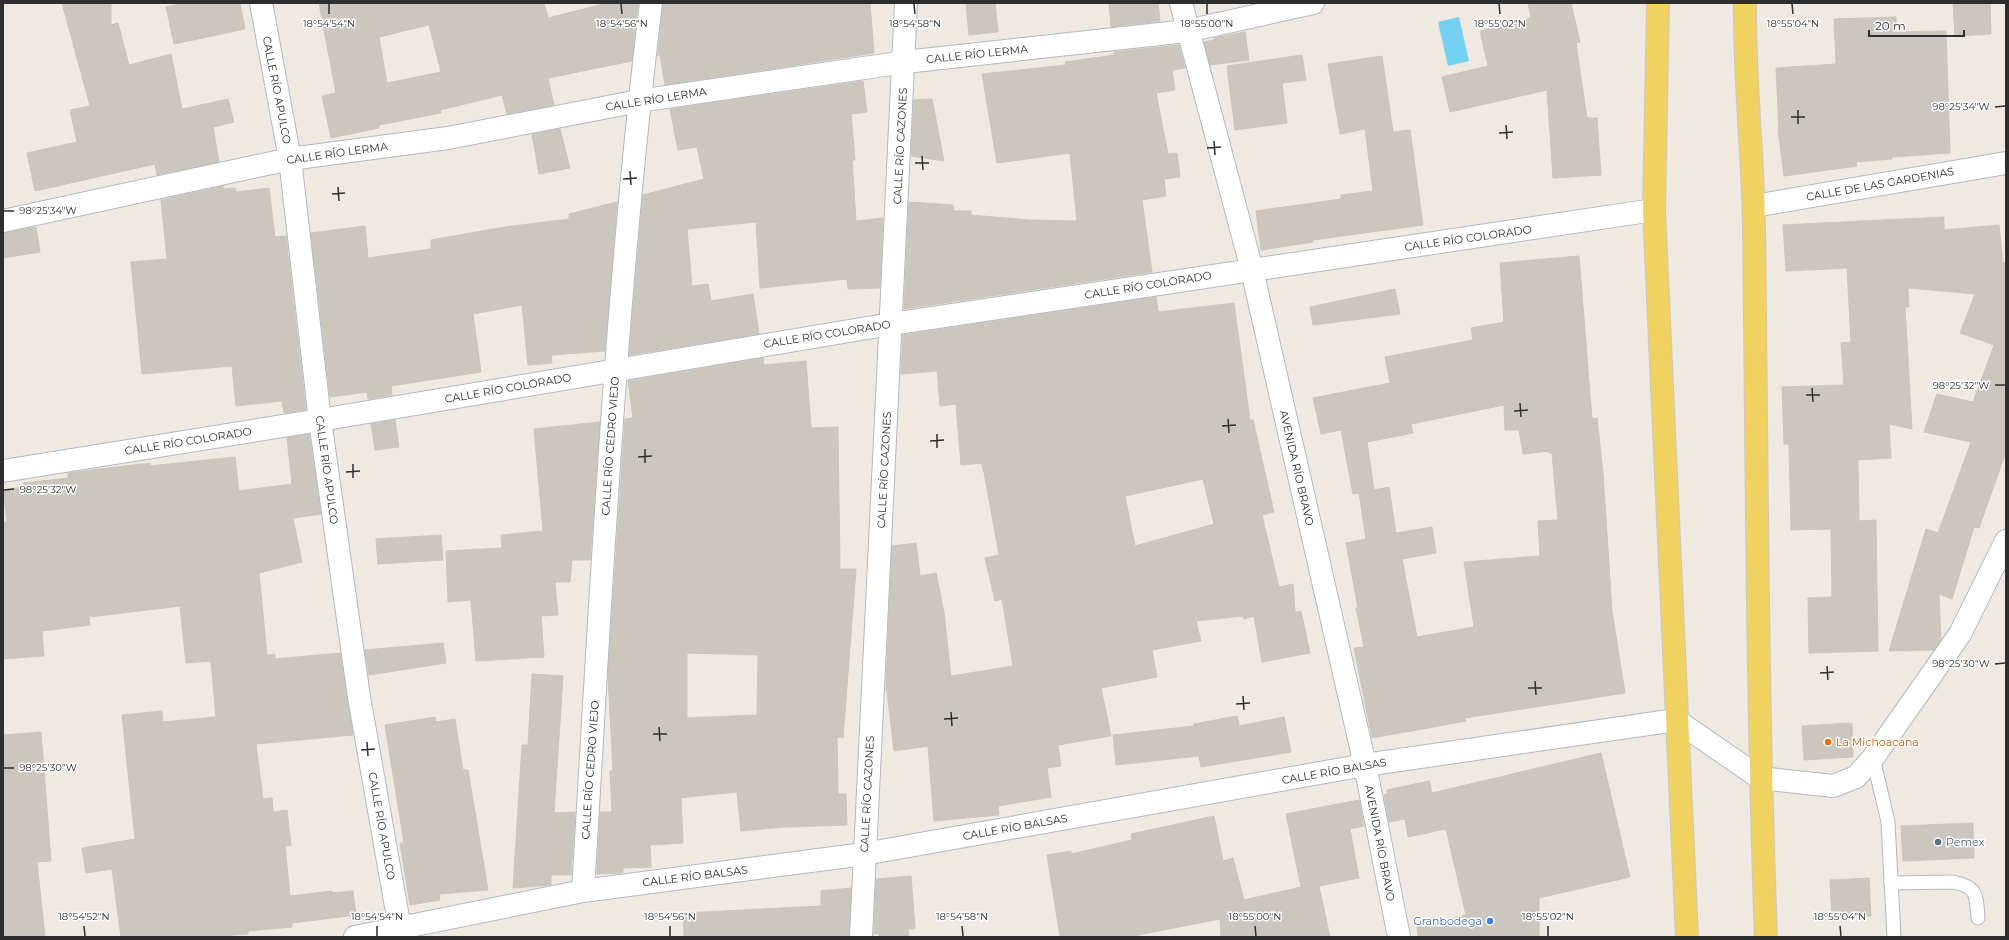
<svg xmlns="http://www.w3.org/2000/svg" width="2009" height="940" viewBox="0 0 2009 940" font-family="Montserrat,sans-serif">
<rect width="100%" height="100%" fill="#efe9e1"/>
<path fill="#75cff0" d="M1459,17l10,44 -21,5 -10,-44z"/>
<g fill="#cbc7bf" stroke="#cbc5ba" fill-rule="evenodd">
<path d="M62,3h49v22l7,-2 11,42 42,-11 11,55 46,-10 6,23 -21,5 6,35 -62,13 -2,-11 -120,27 -8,-38 50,-11 -7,-32 20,-4z"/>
<path d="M184,3h56l5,26 -71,15 -8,-37z"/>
<path d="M319,3h225l4,15 59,-15h31l-6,58 -84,17 6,27 -47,9 -5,-19 -62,15 1,3 -62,12v3l-48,10 -9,-42 14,-3zM429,25l12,47 -54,11 -8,-46z"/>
<path d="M663,3h207l4,50 -209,32 -5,-30 -2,1z"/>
<path d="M966,3h29l3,29 -29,3z"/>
<path d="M1109,3h49l2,18 -49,6z"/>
<path d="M1528,3h43l9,39 -4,1 11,75h10l4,57 -48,3 -6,-88 -97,22 -8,-35 46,-11 -8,-35 51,-13z"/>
<path d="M1953,3h37l1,31 -36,2z"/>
<path d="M1896,17v15l50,-1 4,122 -58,4v2l-36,3 1,4 -73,10 -6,-47h1l-3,-61 60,-4 -2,-45z"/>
<path d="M1245,32l4,28 -39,5 -6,-23 10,-2v-2z"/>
<path d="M1179,45l6,23 -13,2 3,20 -19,3 12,61 9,-1 3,24 -16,2 2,17 -24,4 10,72 -248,37 5,-107 44,3 1,6h17v4l59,5 47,1 -7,-68 -73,10 -15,-89 84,-9 -1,-3 49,-7v-3z"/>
<path d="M1302,55l4,25 -24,3 5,40 -52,7 -8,-64z"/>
<path d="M1382,56l11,76 17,-2 13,95 -110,15v2l-52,8 -5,-39 85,-12v-4l32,-4 -8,-62 -25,5 -12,-70z"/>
<path d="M863,81l4,31 -16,2 4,46h-3l4,61 27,-3 -3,70 -32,1 -1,-10 -87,9 -4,-66 -69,7 5,57 16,-2 3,17 42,-7 6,40 -130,21 14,-160 61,-16 -7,-32 -19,3 -8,-41z"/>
<path d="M932,99l12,62 -33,-5 3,-56z"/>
<path d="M560,129l10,39 -31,6 -7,-40z"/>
<path d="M223,186v3l12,-1 1,4 33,-4 6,49 11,-1 20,174 -22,3 -2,-12 -46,5 -4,-40 -90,8 -11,-112 36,-3 -6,-59z"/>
<path d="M617,202l-12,149 -54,4 1,8 -24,2 -6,-60 -49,9 8,58 -90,14 1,9 -24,4 -1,-7 -37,5 -19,-164 54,-7 3,32 63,-9v-9l74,-13 64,-8v-5z"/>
<path d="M1944,217v13l55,-5 4,38 3,1v188l-27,76 -5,-1 -22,72 -13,-5 2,46 -7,10 -45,1 37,-122 12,4 33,-91 -47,-10 13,-38 36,8 21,-57 -34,-12 15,-39 -67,-6 1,19h-4l7,122 -23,-5 2,34 -33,2 1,61 17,-1 2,131 -69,2 -1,-55 24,-1 -1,-68 -40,1 -2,-86h-5l-2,-57 62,-2 -3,-42 10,-1 -4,-74 -61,3 -3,-46z"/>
<path d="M36,227l4,25 -37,6v-25z"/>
<path d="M1579,256l13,163 5,-1 6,55 9,138 13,82 -160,25 1,3 -94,17 -18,-90 10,-1 -8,-39h2l-12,-65 20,-4 -7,-46 -6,1 -12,-64 -20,4 -8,-36 77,-15 -5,-26 88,-17 -2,-12 33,-6 -4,-59zM1504,405l1,25h14l4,24 26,-3v2h3l6,67 -20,1 2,35 -76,6 10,65 -57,10 -15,-78 34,-6 -4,-26 -36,6 -7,-46 -15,3 -7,-48 46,-9 -2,-9z"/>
<path d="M1395,289l5,25 -87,11 -3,-18z"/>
<path d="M1156,297l2,15 76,-9 16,117h3l21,92 -12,3 17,72 14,-3 2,28 6,-1 9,42 -48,9 -8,-46 -10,3 -1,-3 -47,5 5,20 -49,9 5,27 -56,11 10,48 -53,9 3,21 -14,2 4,29 -53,9 1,9 -65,6 -6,-75 -34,5 -8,-68 6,-137 24,-3 4,33 16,-3 8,40 7,63 62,-10 -11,-67 -7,2 -10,-43 14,-3 -15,-83 -3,-9 -20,2 -5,-61 -16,2 -3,-35 -36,3 2,-39zM1203,479l11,45 -79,22 -10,-50z"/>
<path d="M763,358l1,7 42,-4 5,67 27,-1 2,142h16l-13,169 -6,-1 1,57h8l1,31 -62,2 -44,4 -4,-39 -50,5 -6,1 2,45 -33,2 1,22 -28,1v5l-26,1 3,-62h12l-2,-41h3l-5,-95 17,-257 8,-1 -5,-37zM687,653l71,2 -1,60 -70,3z"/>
<path d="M395,420l4,27 -24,3 -4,-26z"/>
<path d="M600,422l-10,138h-18l-2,22h-15l3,33 -17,1 3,41 -68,4 -5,-61 -23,2 -2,-51 56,-3 -1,-13 42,-4 -9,-102z"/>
<path d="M309,434l12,80 -28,4 9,44 -43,11 8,82 8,-1v5l65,-6 13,82 -97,9 7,55 9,-1 1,14 14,-2 4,35 -6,1 5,50 42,-5v2l21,-2 3,24 -64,8v4l-44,4v3l-42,3h-85l-9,-68 -26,4 -4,-25 53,-9 -13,-124 40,-4 1,11 53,-5 -5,-56 -25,2 -6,-57 -91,11 1,8 -48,6 2,25 -41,3v-137h4l-4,-32 21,-3 -1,-4 45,-5v-5l16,-2 66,-8v3l85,-9 4,34 53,-7 -5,-46z"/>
<path d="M441,535l2,25 -65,4 -2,-25z"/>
<path d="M443,643l3,20 -77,12 -4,-25z"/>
<path d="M532,674l31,2 -9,137 21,-1 -4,63h-20v10l-38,3 9,-143h6z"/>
<path d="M1237,716l2,10 45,-9 7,35 -90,15 -2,-11 -83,9 -3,-30 81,-9v-2z"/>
<path d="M435,717l1,5 19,-3 8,51h5l20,120 -49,4 1,6 -30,5 -10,-62h4l-19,-118z"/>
<path d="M1852,723l1,34 -49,3 -2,-34z"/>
<path d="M41,732l10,129 -14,1 8,75h-42v-202z"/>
<path d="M1601,753l29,124 -91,21v39h-121l-1,-10 49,-12 -20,-86 -38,8 -3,-18 -16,3 -5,-27 4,-1 -1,-4 42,-9 3,12z"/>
<path d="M1359,800l5,26 -14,3 9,49 -40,8 11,51h-109l-1,-18 -92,18h-68l-13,-82 24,-4v3l61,-14 -1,-6 83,-18 9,45 10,-3 11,42 57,-13 -15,-73z"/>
<path d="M1973,823l1,35 -71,3 -2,-35z"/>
<path d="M911,876l4,53h-7l1,8h-30v-4l-5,1 2,-55z"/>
<path d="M1869,878l2,38 -39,2 -2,-38z"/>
<path d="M851,888l-2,48 -165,1 -1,-24 138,-7v-15z"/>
</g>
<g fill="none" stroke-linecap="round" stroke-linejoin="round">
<defs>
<g id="lane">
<path d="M1873,758l15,64 6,115"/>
<path d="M1891,883l62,-1c25,5 23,13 25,36"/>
</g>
<g id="street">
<path d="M261,3l29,156 30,261 39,277 41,232v8"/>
<path d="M1181,3l71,267 113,495 34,172"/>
<path d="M1754,206l252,-43"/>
<path d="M3,221l287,-62 158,-21 191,-37 266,-39 282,-31 126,-28"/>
<path d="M3,471l317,-51 571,-96 763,-114"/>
<path d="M583,891c18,-296 32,-593 68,-888"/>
<path d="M355,937l228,-46 281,-37 501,-89 311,-45"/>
<path d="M861,937l45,-934"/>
</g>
<path id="secondary" d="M1676,720l84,58 73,8 23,-9 17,-19 87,-124 46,-93"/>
<g id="primary">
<path d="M1658,3l-4,207 33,727"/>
<path d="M1745,3c-1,75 8,150 9,225 3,236 3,473 12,709"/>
</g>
</defs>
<use href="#lane" stroke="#b4b7c1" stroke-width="15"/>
<use href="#street" stroke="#b4b7c1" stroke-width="24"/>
<use href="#secondary" stroke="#b4b7c1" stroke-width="24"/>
<use href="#primary" stroke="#c9c9c9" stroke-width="24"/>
<use href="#lane" stroke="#fff" stroke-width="13"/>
<use href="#street" stroke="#fff" stroke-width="22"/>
<use href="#secondary" stroke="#fff" stroke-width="22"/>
<use href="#primary" stroke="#f2d163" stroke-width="22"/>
</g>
<path fill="none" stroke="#2e2e2e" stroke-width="1.5" d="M329,4v10M621,4l1,10M914,4l1,10M1207,4v10M1499,4l1,10M1792,4l1,10M1995,107l10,-1M1798,110v14M1791,117h14M1506,125l1,14M1499,133l14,-1M1214,141l1,14M1207,148l14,-1M922,156l1,14M915,163h14M630,171l1,14M623,179l14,-1M338,187l1,14M332,194l13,-1M4,211h10M1995,385h10M1812,388l1,14M1806,395h14M1520,403l1,14M1514,411l14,-1M1228,419l1,14M1222,426l14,-1M937,434v14M930,441l14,-1M645,449v14M638,457l14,-1M353,464v14M346,472l14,-1M4,490l10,-1M1995,664l10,-1M1827,666l1,14M1820,673l14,-1M1535,681l1,14M1528,688h14M1243,696l1,14M1236,704l14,-1M951,712l1,14M944,719l14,-1M659,727l1,14M653,734h14M367,742l1,14M361,750l14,-1M4,768h10M84,926l1,10M377,926v10M670,926v10M962,926l1,10M1255,926l1,10M1548,926v10M1840,926l1,10"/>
<circle fill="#e8710a" stroke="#fff" stroke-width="1.5" cx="1828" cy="742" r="4"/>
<circle fill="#5c6f8a" stroke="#fff" stroke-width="1.5" cx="1938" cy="842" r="4"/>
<circle fill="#3f7fe0" stroke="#fff" stroke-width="1.5" cx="1490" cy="921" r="4"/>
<g text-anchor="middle" stroke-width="3" stroke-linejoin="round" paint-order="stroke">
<g font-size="11" fill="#2e2e2e" stroke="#fff">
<text transform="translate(977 54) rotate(-6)" y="4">CALLE RÍO LERMA</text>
<text transform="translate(277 90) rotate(79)" y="4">CALLE RÍO APULCO</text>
<text transform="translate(656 99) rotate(-9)" y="4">CALLE RÍO LERMA</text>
<text transform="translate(900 146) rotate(-87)" y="4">CALLE RÍO CAZONES</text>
<text transform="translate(337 153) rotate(-8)" y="4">CALLE RÍO LERMA</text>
<text transform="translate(1880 184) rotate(-10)" y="4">CALLE DE LAS GARDENIAS</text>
<text transform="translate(1468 238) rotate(-8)" y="4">CALLE RÍO COLORADO</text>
<text transform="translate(1148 285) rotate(-9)" y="4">CALLE RÍO COLORADO</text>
<text transform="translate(827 334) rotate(-9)" y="4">CALLE RÍO COLORADO</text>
<text transform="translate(508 388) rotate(-10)" y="4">CALLE RÍO COLORADO</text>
<text transform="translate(188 441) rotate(-9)" y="4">CALLE RÍO COLORADO</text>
<text transform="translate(610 446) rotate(-86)" y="4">CALLE RÍO CEDRO VIEJO</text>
<text transform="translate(1297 468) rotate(77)" y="4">AVENIDA RÍO BRAVO</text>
<text transform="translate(327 470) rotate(82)" y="4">CALLE RÍO APULCO</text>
<text transform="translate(884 470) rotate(-87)" y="4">CALLE RÍO CAZONES</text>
<text transform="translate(590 770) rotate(-86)" y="4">CALLE RÍO CEDRO VIEJO</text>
<text transform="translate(1334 771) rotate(-10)" y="4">CALLE RÍO BALSAS</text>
<text transform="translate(867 794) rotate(-87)" y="4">CALLE RÍO CAZONES</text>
<text transform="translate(382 826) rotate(80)" y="4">CALLE RÍO APULCO</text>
<text transform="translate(1015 827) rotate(-10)" y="4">CALLE RÍO BALSAS</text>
<text transform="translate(1380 843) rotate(79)" y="4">AVENIDA RÍO BRAVO</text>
<text transform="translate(695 876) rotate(-7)" y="4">CALLE RÍO BALSAS</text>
</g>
<g font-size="11" fill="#c56008" stroke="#fff" text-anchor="start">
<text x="1836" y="746">La Michoacana</text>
</g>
<g font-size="11" fill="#4e5e75" stroke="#fff" text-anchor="start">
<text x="1946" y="846">Pemex</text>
</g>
<g font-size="11" fill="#366cbe" stroke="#fff" text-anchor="end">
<text x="1482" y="925">Granbodega</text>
</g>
</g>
<g font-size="10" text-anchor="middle" fill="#2e2e2e" stroke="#fff" stroke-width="3" stroke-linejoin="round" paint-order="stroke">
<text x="329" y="27">18°54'54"N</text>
<text x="622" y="27">18°54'56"N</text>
<text x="915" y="27">18°54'58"N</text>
<text x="1207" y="27">18°55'00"N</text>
<text x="1500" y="27">18°55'02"N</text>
<text x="1793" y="27">18°55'04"N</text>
<text x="1961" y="110">98°25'34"W</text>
<text x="48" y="214">98°25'34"W</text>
<text x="1961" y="389">98°25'32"W</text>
<text x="48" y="493">98°25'32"W</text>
<text x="1961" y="667">98°25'30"W</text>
<text x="48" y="771">98°25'30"W</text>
<text x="84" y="920">18°54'52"N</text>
<text x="377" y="920">18°54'54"N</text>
<text x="670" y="920">18°54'56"N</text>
<text x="962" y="920">18°54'58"N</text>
<text x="1255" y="920">18°55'00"N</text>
<text x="1548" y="920">18°55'02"N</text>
<text x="1840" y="920">18°55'04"N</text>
</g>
<rect width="2009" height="940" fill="none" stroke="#2e2e2e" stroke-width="8"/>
<path d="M1869 30v6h95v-6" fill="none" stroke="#2e2e2e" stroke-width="2"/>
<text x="1875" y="30" font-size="12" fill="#2e2e2e" stroke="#ffffff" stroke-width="3" paint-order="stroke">20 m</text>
</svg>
